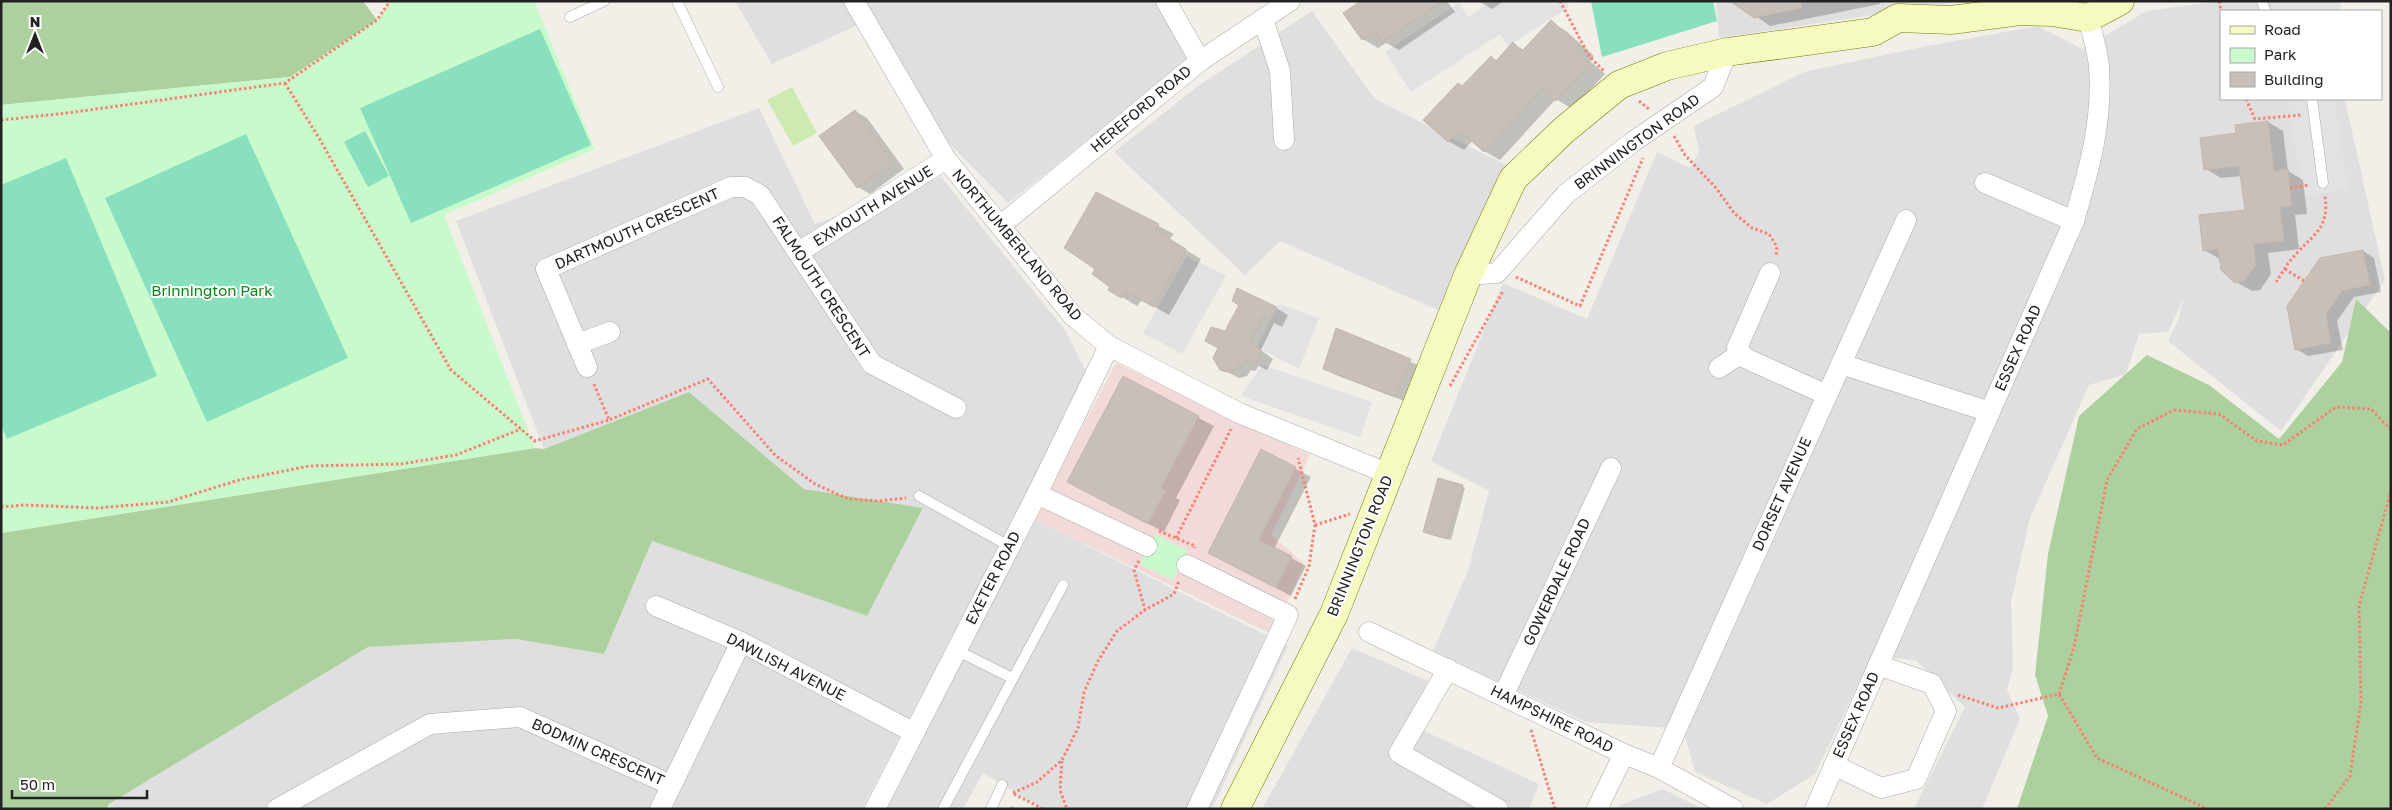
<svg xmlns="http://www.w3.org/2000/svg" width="2392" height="810" viewBox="0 0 2392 810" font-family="'Golos Text',sans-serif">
<rect width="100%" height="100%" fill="#f2efe9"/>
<g fill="#e0dfdf">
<path d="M735,1h431l28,55 -186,147 -68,-69 -71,-114 -97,44z"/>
<path d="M1716,1h249l-246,37z"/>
<path d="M2220,1h120l1,10h-120v88h124l40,181 -104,151 -113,-90 10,-20 6,-24 -16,35 -29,2 -13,40 -37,11 -59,133 -19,84 2,66 -6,22 13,29 -38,90h-68l51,-102 -50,-47 -43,-4 -57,118 -48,30 -72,-32 -12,-43 -97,-7 -153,-71 35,-80 21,-80 -58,-30 72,-178 84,36 70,-167 33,16 9,-16 -5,-26 110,-54 123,-26 111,-20 44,23 65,-38z"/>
<path d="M1312,11l63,88 131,66 -66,146 -160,-70 -35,34 -131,-123 84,-66z"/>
<path d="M759,108l56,116 126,-47 124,153 23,45 -226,434h-750l-3,-5 259,-157 148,-8 88,15 48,-113 215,75 56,-108 -119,-19 -115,-97 -145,57 -88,-228z"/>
<path d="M1034,519l254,127 -76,163h-169l-60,-36 -20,36h-76z"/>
<path d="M1352,648l76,33 -21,42 132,61 -10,25h-267z"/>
<path d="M1663,789l40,20h-85l2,-4z"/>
</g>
<path fill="#f2dad9" d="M1116,363l194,92 -39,80 33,28 -31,72 -239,-116z"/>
<path fill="#cdebb0" d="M792,87l25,46 -24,13 -26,-46z"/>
<g fill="#add19e">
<path d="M1,1h362l14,19 -87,57 -289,28z"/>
<path d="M2356,299l35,34v476h-374l31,-93 -13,-41 13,-121 31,-138 68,-61 62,30 70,54 63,-77z"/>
<path d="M689,392l115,97 119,19 -56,108 -215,-75 -48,113 -88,-15 -148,8 -259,157 -2,5h-106v-276l534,-85 9,1z"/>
</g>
<g fill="#c8facc">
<path d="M390,1h144l61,148 -151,66 91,233 -534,85v-428l289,-28 87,-57z"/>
<path d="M1155,534l33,17 -15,29 -33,-16z"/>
</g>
<g fill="#88e0be">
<path d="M1591,1h122l4,20 -115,36z"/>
<path d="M540,29l51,116 -180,78 -51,-115z"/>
<path d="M365,131l24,45 -21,11 -24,-45z"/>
<path d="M246,134l102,224 -141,64 -102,-224z"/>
<path d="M66,158l91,218 -150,63 -6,-14v-240z"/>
</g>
<g fill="#e2e2e2">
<path d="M1492,1h74l3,6 -61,39 -8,-12 -89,58 -26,-40 74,-49 9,14z"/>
<path d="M2271,1h69l1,10h-67z"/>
<path d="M2288,99h46l14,90 -45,7z"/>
<path d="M1187,256l39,20 -44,78 -39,-21z"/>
<path d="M1279,304l40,14 -20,51 -42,-22z"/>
<path d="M1262,365l110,37 -12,35 -119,-41z"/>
</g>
<g fill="#0003">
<path d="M1363,1h84l8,11 -56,38 -13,-7 -8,5 -15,-9z"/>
<path d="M1478,1h26l-12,8z"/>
<path d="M1735,1h144l1,3 -110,22z"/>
<path d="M1551,22l15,9 28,25 -4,5 15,13 -33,35 -16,-10 -56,61 -16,-9 -11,-11 -9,10 -16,-9 15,-54 28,-30 6,4 16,-17 11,6z"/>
<path d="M855,111l12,7 37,51 -34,25 -12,-7 -37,-51z"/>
<path d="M2268,122l15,9 5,40 15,9 4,34 -12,1 4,34 -31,4 3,21 -11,16 -8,1 -16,-9 -16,-23 -16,-9 42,-39 -4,-35 -21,2 -15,-9 32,-35z"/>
<path d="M1097,194l77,40 -5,6 32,19 -32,56 -27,-15 -5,6 -27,-16 2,-4 -15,-18z"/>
<path d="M2363,251l11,7 7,34 -27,5 -17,24 6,29 -35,6 -12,-7z"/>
<path d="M1276,308l12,7 -6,12 -8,-4 -13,27 12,9 -6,11 -8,-4 -4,5 -4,-1 -4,6 -8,2 -18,-9 5,-36z"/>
<path d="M1337,330l85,37 -15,35 -71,-27 -12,-7z"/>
<path d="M1123,378l91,48 -38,72 4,2 -16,32 -80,-42z"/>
<path d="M1262,451l49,26 -37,72 32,17 -15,30 -81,-43z"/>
<path d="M1462,486l3,2 -14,52 -23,-7z"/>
<path d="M1011,806l6,3h-8z"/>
</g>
<g fill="#c7bfb8" stroke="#c4b6ab">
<path d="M1361,1h82l-61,41 -7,-11 -13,9 -19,-27z"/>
<path d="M1730,1h71l1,7 -48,10z"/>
<path d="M1551,20l28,26 -4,5 15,13 -34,37 -13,-13 -59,64 -25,-22 -11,12 -25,-22 35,-37 4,3 29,-30 5,5 17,-19 9,9z"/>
<path d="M855,110l38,52 -36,26 -38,-52z"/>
<path d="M2268,121l6,50 14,-2 4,37 -12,1 4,34 -30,3 2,21 -12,16 -9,2 -14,-13 -3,-21 -15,2 -4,-36 46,-5 -6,-44 -35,4 -4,-32 36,-5 -1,-8z"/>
<path d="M1096,192l63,32 -4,6 31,19 -32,58 -28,-15 -5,6 -13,-8 2,-3 -18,-13 3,-5 -31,-21z"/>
<path d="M2363,250l7,35 -28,6 -16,23 5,29 -36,7 -8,-44 33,-48z"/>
<path d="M1237,288l40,19 -7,14 -8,-4 -12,25 12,9 -7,13 -8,-4 -4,5 -4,-1 -4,6 -9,2 -6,-2 -7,-12 5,-10 -13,-7 6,-14 14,4 14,-26 -7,-4z"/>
<path d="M1336,328l75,31 -16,38 -72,-28z"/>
<path d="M1123,376l76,40 -38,72 5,2 -18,34 -81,-42z"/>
<path d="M1261,449l35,18 -37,73 33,16 -16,32 -68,-35z"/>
<path d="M1438,478l25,7 -16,54 -24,-7z"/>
</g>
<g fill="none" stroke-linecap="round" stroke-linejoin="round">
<defs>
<g id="lane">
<path d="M677,1l41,86"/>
<path d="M2262,1l3,10"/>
<path d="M570,17l34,-16"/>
<path d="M2312,99l11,84"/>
<path d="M919,496l90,50"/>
<path d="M956,650l56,28"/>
<path d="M943,809l120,-224"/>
<path d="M991,809l11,-24"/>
</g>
<g id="street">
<path d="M854,1l92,158 127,157 36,30 130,67 150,61"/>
<path d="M1166,1l34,60"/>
<path d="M1263,19l17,52 4,69"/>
<path d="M1985,183l89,38"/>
<path d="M1000,226l200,-165 90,-60"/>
<path d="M799,252l147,-93"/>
<path d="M1770,273l-33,75 8,10 82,37"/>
<path d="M1468,275l29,-2 69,-79 68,-53 79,-54 14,-35"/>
<path d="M577,344l33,-12"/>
<path d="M1841,364l149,48"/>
<path d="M587,367l-41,-98 185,-82h14l15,8 112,169 84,44"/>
<path d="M1719,368l21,-14"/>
<path d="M1037,494l110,52"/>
<path d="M1187,565l101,50 -91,194"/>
<path d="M656,606l85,36 172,90"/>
<path d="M1369,632l255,122 35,14 74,41"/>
<path d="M1448,669l-49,84 99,56"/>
<path d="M1503,696l108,-228"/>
<path d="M1834,765l47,23 35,-9 30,-68 -14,-27 -54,-19"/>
<path d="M1659,768l247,-548"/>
<path d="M277,809l153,-85 90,-7 151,68"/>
<path d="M660,809l81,-167"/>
<path d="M875,809l162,-315 72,-148"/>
<path d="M1597,809l27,-55"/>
<path d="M1815,809l259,-588c15,-51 29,-100 25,-154 -1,-16 -7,-33 -11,-49"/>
</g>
<path id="secondary" d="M1235,809l99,-195 134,-339 45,-96 51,-49 55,-45 48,-19 60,-14 146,-20 25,-14 53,2 69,-9 32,1 36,6 32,-17"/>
</defs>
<use href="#lane" stroke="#a9a9a9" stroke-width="11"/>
<use href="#street" stroke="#a9a9a9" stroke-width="21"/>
<use href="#secondary" stroke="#707d05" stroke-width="29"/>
<g stroke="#fa8072" stroke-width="3" stroke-dasharray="2.5 2.5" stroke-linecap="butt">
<path d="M1560,1l29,55 15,15"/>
<path d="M2219,1l2,10"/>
<path d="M285,83l34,55 132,232 84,71 74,-21"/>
<path d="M2246,99l9,20 46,-4"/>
<path d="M1639,101l11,9"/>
<path d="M1,120l66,-7 218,-30 92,-63 13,-19"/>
<path d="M1674,136l11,19 31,33 18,25 18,15 17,6 8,13 -1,9"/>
<path d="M2290,188l19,-3"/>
<path d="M2285,269l19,12"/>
<path d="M1516,277l64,29 63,-148"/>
<path d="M2276,282c6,-9 12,-20 20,-28 20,-22 33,-26 29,-59"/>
<path d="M594,384l15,36 99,-41 67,76 40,29 33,15 31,2 27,-3"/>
<path d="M1450,386l53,-95"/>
<path d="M1,507l23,-2 73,3 71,-6 71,-22 70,-14 92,-2 55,-9 65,-26"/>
<path d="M1315,525l35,-11"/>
<path d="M1159,531l36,15 -1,2"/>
<path d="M1176,538l55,-109"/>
<path d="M1139,561l-5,9 11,40"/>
<path d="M1295,599l14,-33 6,-41 -17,-67"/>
<path d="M2059,694l15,-47 33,-167 30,-51 37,-19 45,4 38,27 26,4 53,-38 35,2 20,21"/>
<path d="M1958,695l40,13 61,-14 38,64 111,51"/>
<path d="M1531,730l24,79"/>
<path d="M1062,761l-2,29 7,19"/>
<path d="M1013,793l24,-11 25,-22 16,-32 6,-36 14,-31 19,-30 28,-21 29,-16 5,-13"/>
<path d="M1014,794l29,15"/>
<path d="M2325,809l25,-33 11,-74 -2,-96 32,-115"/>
</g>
<use href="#lane" stroke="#fff" stroke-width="10"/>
<use href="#street" stroke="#fff" stroke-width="20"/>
<use href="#secondary" stroke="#f7fabf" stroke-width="28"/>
</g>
<g text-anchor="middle" stroke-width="4" stroke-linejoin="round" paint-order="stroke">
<g font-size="15" fill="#222" stroke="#fff">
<text transform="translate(1141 109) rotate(-40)" y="5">HEREFORD ROAD</text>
<text transform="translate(1637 142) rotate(-36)" y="5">BRINNINGTON ROAD</text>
<text transform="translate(873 206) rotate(-32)" y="5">EXMOUTH AVENUE</text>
<text transform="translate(637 229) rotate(-24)" y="5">DARTMOUTH CRESCENT</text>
<text transform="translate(1017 245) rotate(50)" y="5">NORTHUMBERLAND ROAD</text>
<text transform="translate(821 287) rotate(57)" y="5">FALMOUTH CRESCENT</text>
<text transform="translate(2018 348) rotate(-66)" y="5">ESSEX ROAD</text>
<text transform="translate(1782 494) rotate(-66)" y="5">DORSET AVENUE</text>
<text transform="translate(1360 546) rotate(-68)" y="5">BRINNINGTON ROAD</text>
<text transform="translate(993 578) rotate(-63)" y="5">EXETER ROAD</text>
<text transform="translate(1557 582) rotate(-65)" y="5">GOWERDALE ROAD</text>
<text transform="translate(786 667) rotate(27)" y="5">DAWLISH AVENUE</text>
<text transform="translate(1856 715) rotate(-66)" y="5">ESSEX ROAD</text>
<text transform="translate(1552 719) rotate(26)" y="5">HAMPSHIRE ROAD</text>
<text transform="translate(598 752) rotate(24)" y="5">BODMIN CRESCENT</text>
</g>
<g font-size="15" fill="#0c8416" stroke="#fff">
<text x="212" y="296">Brinnington Park</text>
</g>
</g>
<rect width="2392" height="810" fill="none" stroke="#222222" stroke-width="5"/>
<rect x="2220" y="10" width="162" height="90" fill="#ffffff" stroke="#a7a7a7"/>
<rect x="2230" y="26" width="25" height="8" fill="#f7fabf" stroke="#a7a7a7"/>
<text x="2264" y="35" font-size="15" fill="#222222">Road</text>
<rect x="2230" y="48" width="25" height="15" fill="#c8facc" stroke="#a7a7a7"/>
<text x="2264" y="60" font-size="15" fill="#222222">Park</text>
<rect x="2230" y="72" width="25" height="15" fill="#c7bfb8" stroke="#a7a7a7"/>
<text x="2264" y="85" font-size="15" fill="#222222">Building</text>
<g transform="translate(35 35)" stroke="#ffffff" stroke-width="4" paint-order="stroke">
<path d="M0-4L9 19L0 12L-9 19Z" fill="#222222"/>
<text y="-8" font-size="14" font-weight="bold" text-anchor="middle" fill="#222222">N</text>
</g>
<path d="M12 790v8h135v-8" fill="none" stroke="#222222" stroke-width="2.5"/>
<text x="20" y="790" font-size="15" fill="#222222" stroke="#ffffff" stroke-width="4" paint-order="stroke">50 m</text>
</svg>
